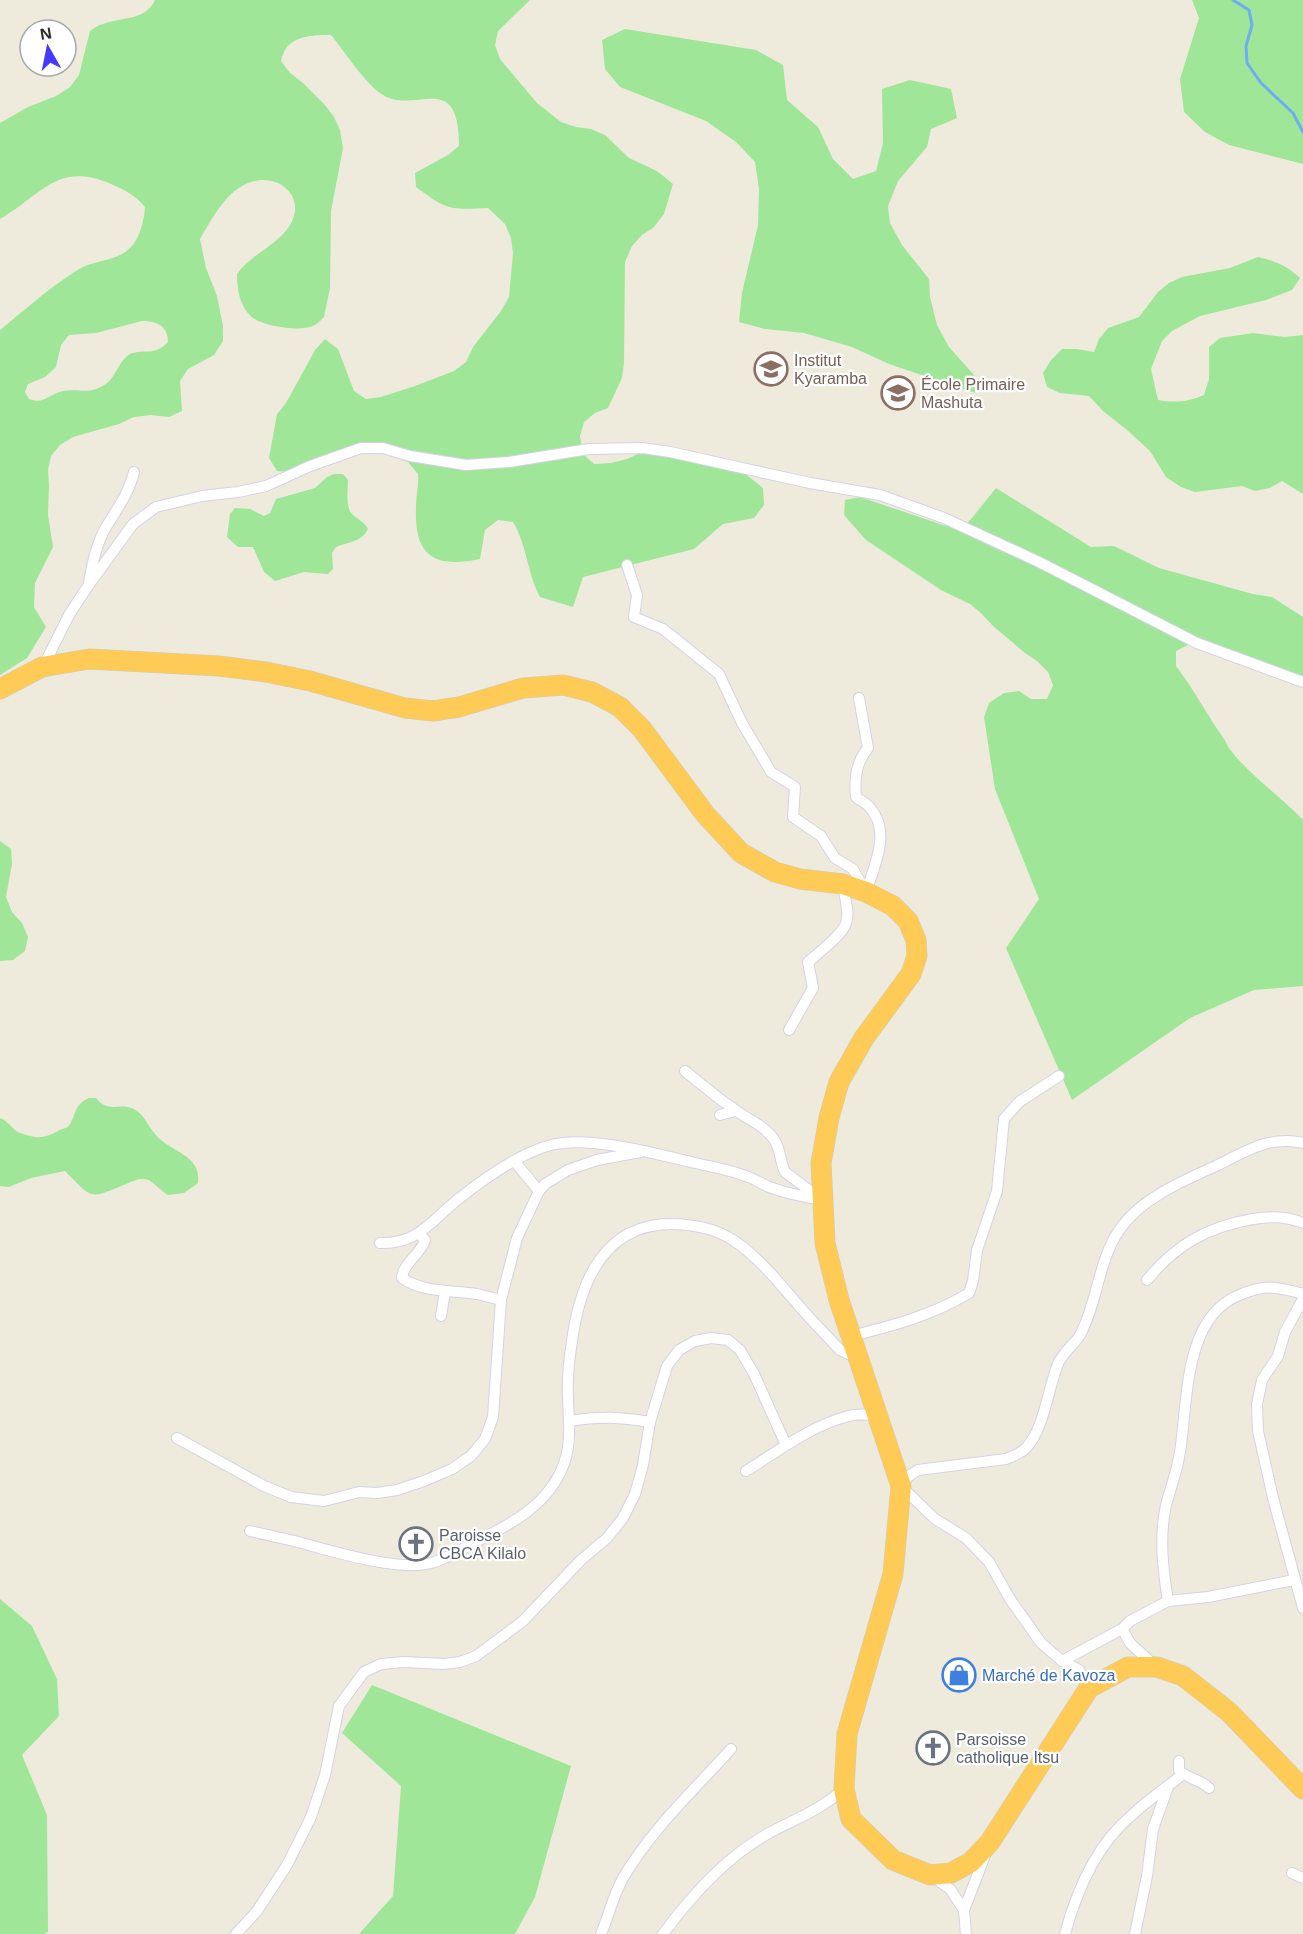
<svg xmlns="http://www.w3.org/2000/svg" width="1303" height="1934" viewBox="0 0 1303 1934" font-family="Helvetica,sans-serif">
<rect width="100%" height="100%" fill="#eeebdd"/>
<g fill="#9fe698" fill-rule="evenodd">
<path d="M155,0h375l-32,31 -3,14 5,14 37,44 24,19 15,5 15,2 14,6 24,23 28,13 16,13 -9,30 -10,13 -12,8 -10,11 -7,16 -1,101 -2,15 -14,30 -13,5 -11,9 -4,14 3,18 11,10 17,-1 16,-4 18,-8 93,17 25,20 1,17 -10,13 -31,6 -29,25 -111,28 -10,30 -33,-10c-13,-24 -13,-52 -27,-75l-15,-2 -13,10 -5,29c-47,10 -66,-4 -64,-52 0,-12 3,-22 2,-33l-10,-12 -29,-10 -46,3 -42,17 -14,-1 -8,-13 8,-44 9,-11 29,-53 10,-11 13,10 16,42 12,8 15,-2 34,-11 39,-15 12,-9 7,-15 28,-36 8,-14 4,-44 -2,-15 -6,-14 -17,-16c-39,2 -41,2 -72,-21l-1,-14 33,-18 11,-9c0,-78 -43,-31 -76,-51 -17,-10 -38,-43 -52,-60 -14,0 -34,0 -44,12 -3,3 -5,10 -6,14l9,12 12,9 23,23 9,12 6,13 3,18 -12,63 -1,77 -6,29c-3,3 -7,7 -11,9 -13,6 -49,0 -60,-8 -13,-10 -16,-29 -16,-44 14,-20 41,-29 53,-49 17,-28 -11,-52 -39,-43 -24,7 -39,37 -51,57l6,29 11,28 6,30v15l-9,14 -26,14 -8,12 2,30 -13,6 -18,-2 -17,2 -15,7 -46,13 -13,8 -9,11 -3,14 1,15 -1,30 5,32 -18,36 -1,24 12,20 -19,31 -27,17v-345c26,-21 52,-45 81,-62 15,-8 35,-7 48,-19 11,-10 15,-28 16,-42 -10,-12 -20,-17 -34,-23 -54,-23 -69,11 -111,35v-96l28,-16 28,-11 14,-9 9,-12 11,-44c4,-3 9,-6 13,-7 19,-7 42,-3 52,-24zM142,321c15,0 26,5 26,21 -14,15 -23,6 -38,12 -10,5 -14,22 -23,29 -18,13 -25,5 -44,8 -14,3 -19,14 -34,8l-4,-7 3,-8 17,-7 11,-10 5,-22 8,-10 27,-2z"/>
<path d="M1192,0h111v164l-74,-19 -24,-13 -21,-20 -4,-33 19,-61z"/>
<path d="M625,29l131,21 27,15 4,35 31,27 15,32 20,20 23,-8 7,-28 -1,-54 28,-9 41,9 6,29 -26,11 -4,18 -29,34 -10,25 2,17 12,22 27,34 1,18 7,28 12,22 25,28 1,18 -86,-29 -37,-17 -48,-14 -39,-4 -26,-7 3,-29 16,-68 1,-36 -4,-27 -19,-20 -30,-21 -86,-34 -15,-18 -3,-29z"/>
<path d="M1258,257c17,4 29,9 42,21l-8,12 -26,10 -66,16 -28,15 -10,10 -11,28 7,31c17,3 30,2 46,-5l5,-16v-32l11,-9 33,-5 32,4 18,-2v159l-21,-13 -12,7 -15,3 -13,-5 -47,6 -14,-5 -15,-10 -16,-26 -23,-21 -24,-19 -14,-15 -29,-3 -13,-6 -4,-14 8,-13 11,-11h15l17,3 5,-13 9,-11 31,-11 19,-25 11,-9 13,-6 48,-9z"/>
<path d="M334,474h9l5,6c0,11 -3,28 5,35 6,5 11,7 15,14 -6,13 -20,13 -32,18l-4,6 1,16 -5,5 -24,-2 -29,9 -11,-9 -11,-25h-15l-11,-10 3,-23 5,-6 15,1 14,7 6,-3 6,-14 39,-11 12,-11z"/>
<path d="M996,488l95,59 23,-1 45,22 94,26 19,3 31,20v61l-40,-17 -28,-8 -45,-9 -14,7v15c17,22 30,47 46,70 4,5 6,12 10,16 21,26 48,44 71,68v166l-49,4 -64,28 -118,82 -66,-152 33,-49 -44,-110 -11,-72 5,-14 15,-10 15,-2 12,8h16l6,-14 -5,-13 -11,-11 -12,-8 -32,-27 -11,-12 -12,-10 -29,-14 -75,-50 -22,-25 1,-15 15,-3 86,29 16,2 10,-10z"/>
<path d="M0,841l11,8 1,15 -6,33 6,15 10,11 6,14 -3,14 -12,9 -13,1z"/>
<path d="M89,1098h7c13,16 23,4 38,11 10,5 14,17 21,25 14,18 47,20 43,49l-14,10 -16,2c-7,-4 -16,-15 -23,-16 -7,-1 -13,3 -19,5 -38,16 -33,15 -61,-13l-34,7 -22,9 -9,-1v-68c9,3 13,14 23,16 14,5 23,4 35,-3 5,-3 9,-2 12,-7 7,-12 4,-19 19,-26z"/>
<path d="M0,1599l32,27 25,53 2,37 -37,39 25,60 1,117 -4,2h-44z"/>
<path d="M372,1685l199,81 -36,131 -20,37h-156l34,-38 8,-110 -59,-53z"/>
</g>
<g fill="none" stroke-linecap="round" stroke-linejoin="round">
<path stroke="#6dadf3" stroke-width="3" d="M1233,0l16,10 3,15 -6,21 1,17 14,20 32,30 10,19"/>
<defs>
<g id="street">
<path d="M627,565l10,30 -3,22 29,12 56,45 23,49 29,49 24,15 -2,30 28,19 14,22 18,11 12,22"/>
<path d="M89,583c3,-19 7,-39 17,-56 11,-18 23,-34 28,-55"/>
<path d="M43,667l26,-52 19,-29 45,-62 23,-17 46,-11 36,-4 28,-6 44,-20 51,-18h22l27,8 56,9 43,-3 80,-13 53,-1 28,4 140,31 70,12 64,23 95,44 158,81 106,39"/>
<path d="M859,698l9,50c-12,14 -14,31 -12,49 5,4 12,7 15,12 20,24 3,58 -5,83"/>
<path d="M789,1030l24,-42 -5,-26c10,-9 34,-26 38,-39 4,-11 -2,-27 -3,-39"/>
<path d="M720,1115l15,-4"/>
<path d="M515,1162l24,29"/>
<path d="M420,1234l5,6c-4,14 -22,23 -23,38 22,15 49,12 75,16 8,2 16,4 24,6"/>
<path d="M380,1243c40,1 52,-24 81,-46 24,-19 59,-44 90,-52 38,-10 105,9 144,18 17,4 37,7 53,14 7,2 14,7 21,10 17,6 35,10 53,13l-37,-28c-5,-10 -4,-21 -10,-31 -10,-16 -27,-21 -41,-32 -17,-11 -33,-25 -49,-38"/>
<path d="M1147,1280c30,-36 60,-53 106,-61 17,-3 33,-3 50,4"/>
<path d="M1303,1299l-18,33 -7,24 -16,24 -5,24 1,27 15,67 30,110"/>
<path d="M441,1316l4,-24"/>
<path d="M851,1336c41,-10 82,-21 118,-43l4,-12 4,-31 20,-59 7,-72 15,-17 40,-26"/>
<path d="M570,1421c30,-5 50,-4 80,1"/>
<path d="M177,1438l87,48 27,11 33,4 35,-9 18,1 20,-3 27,-9 28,-12 19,-13 14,-17 8,-22 8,-117 16,-62 22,-47 6,-7 23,-14 29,-10 43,-8"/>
<path d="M746,1471c32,-20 66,-46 103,-55 8,-3 19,-1 28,-1"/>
<path d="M250,1531c16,4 33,7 48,11 34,9 100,30 133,21 15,-4 28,-12 41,-19 35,-18 72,-36 89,-73 11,-23 8,-47 7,-72 -1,-18 1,-39 4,-58 8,-59 32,-118 101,-117 22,1 41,4 60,16 27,18 46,43 67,67 13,15 27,29 40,43l17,8"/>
<path d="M1168,1601c-5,-31 -9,-64 -2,-96 5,-18 11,-34 14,-53 8,-49 3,-132 57,-156 27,-12 38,-10 66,-2"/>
<path d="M1122,1629l8,14 26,24"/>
<path d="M1062,1661l60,-32 8,-8 38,-20 40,-4 86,-17"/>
<path d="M1089,1688l-10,-18 -17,-9 -21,-18 -31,-44 -21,-37 -23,-24 -31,-19 -34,-33 8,-10 9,-6 88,-11c7,-3 14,-5 20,-11 18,-18 22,-60 32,-84 5,-12 16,-19 22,-29 18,-33 18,-75 40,-106 21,-31 65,-49 98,-64 28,-14 53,-30 85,-22"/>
<path d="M1179,1761v9c8,9 21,9 30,18"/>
<path d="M1292,1873l11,5"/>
<path d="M933,1877l17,12 14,21"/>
<path d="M236,1934l21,-23 30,-46 24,-48 14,-42 14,-69 25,-34 17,-8 23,-2 40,2 16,-2 16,-6 47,-35 58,-61 26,-22 16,-20 12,-24 8,-29 7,-43 17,-56 12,-16 16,-9 16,-3 17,2 12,10 14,24 32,71"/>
<path d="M601,1934c8,-19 12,-38 22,-56 28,-48 71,-88 108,-129"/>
<path d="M663,1934c28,-38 64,-78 106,-101 28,-15 50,-22 75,-44"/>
<path d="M966,1934l-2,-24 22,-57"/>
<path d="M1065,1934c12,-45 31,-89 67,-119 16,-15 34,-27 51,-41"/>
<path d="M1135,1934l12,-58 6,-47 15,-42"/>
</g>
<path id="highway" d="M0,689l42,-22 47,-8 130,7 47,6 44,9 95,27 28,3 26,-4 64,-19 40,-3 29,7 28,15 22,22 63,85 36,39 34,19 25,7 43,5 23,8 27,14 15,15 8,19 1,16 -6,18 -47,64 -25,44 -10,36 -8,45 4,80 14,57 62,186 -8,88 -46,160 -3,55 7,30 42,41 37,15 21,-2 20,-11 19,-20 99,-154 39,-21h29l26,9 46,36 74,77"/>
</defs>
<use href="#street" stroke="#d4d2e5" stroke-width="12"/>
<use href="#highway" stroke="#ccc" stroke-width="21"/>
<use href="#street" stroke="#fff" stroke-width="10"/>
<use href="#highway" stroke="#ffcb57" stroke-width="20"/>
</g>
<defs>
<symbol id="school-ring" viewBox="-11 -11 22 22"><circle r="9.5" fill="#fff" stroke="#8d6e63" stroke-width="1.5"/><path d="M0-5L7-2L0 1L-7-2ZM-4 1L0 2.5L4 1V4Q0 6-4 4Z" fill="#8d6e63"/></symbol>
<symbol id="church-ring" viewBox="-11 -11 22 22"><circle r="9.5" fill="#fff" stroke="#6b7280" stroke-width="1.5"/><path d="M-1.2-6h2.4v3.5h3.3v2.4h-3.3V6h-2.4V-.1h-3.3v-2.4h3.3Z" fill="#6b7280"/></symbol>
<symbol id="shop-ring" viewBox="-11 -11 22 22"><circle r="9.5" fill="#fff" stroke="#3f7fe0" stroke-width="1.5"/><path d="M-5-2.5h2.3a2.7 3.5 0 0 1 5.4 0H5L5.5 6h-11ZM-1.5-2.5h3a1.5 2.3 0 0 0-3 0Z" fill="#3f7fe0"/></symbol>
</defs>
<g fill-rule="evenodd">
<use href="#school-ring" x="752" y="350" width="38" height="38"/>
<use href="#school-ring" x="879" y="374" width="38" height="38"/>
<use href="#church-ring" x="397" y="1525" width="38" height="38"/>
<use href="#shop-ring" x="940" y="1656" width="38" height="38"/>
<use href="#church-ring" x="914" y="1729" width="38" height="38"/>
</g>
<g text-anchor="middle" stroke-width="4.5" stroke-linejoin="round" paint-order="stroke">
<g font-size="16" fill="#785e54" stroke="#fff" text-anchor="start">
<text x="794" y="366">Institut<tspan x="794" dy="18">Kyaramba</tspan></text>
<text x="921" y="390">École Primaire<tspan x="921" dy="18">Mashuta</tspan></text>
</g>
<g font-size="16" fill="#5b616d" stroke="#fff" text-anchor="start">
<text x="439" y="1541">Paroisse<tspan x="439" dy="18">CBCA Kilalo</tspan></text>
<text x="956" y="1745">Parsoisse<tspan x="956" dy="18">catholique Itsu</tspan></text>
</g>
<g font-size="16" fill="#366cbe" stroke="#fff" text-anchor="start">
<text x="982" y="1681">Marché de Kavoza</text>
</g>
</g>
<g transform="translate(48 48) rotate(351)"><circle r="28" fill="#ffffff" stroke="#aaaaaa" stroke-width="1.5"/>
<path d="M0-4.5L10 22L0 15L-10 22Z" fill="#4639ff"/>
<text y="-9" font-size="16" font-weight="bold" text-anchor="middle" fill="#2b2b2b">N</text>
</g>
</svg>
